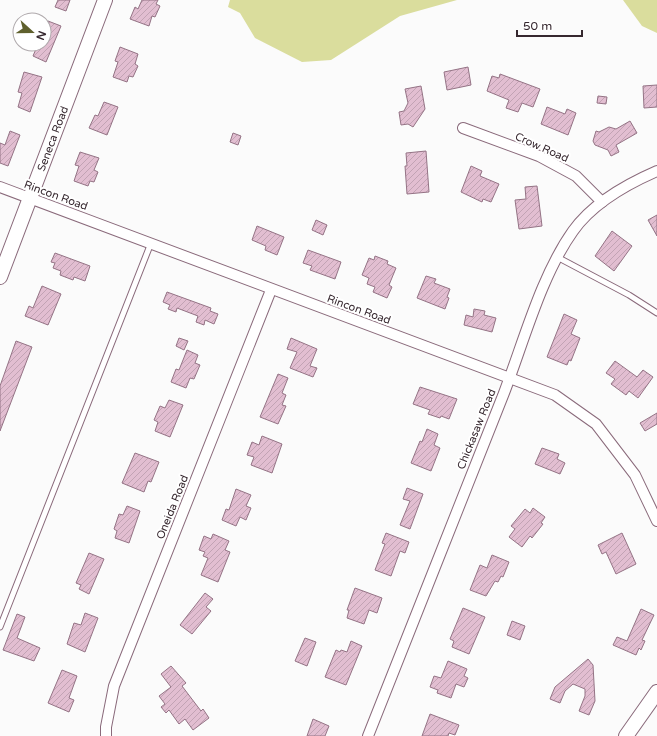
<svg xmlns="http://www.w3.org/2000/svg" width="657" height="736" viewBox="0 0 657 736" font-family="'Varela Round',sans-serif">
<defs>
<pattern id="building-hatch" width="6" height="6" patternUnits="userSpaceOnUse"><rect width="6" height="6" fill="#e2bed1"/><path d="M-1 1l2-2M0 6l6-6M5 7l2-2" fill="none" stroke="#c2a3b4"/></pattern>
</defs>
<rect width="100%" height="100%" fill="#fbfbfb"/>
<g fill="#dadd9d">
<path d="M230,0h227l-57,16 -69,44 -29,2 -47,-24 -15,-25 -12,-6z"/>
<path d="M623,0h34v33l-15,-7z"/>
</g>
<g fill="url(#building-hatch)" stroke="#947385">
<path d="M58,0h12l-4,11 -11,-4z"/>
<path d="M142,0h16l-2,4 4,2 -5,11 -3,-1 -3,10 -19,-7 5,-12 3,2z"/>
<path d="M48,21l13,5 -15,36 -13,-6 5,-12h6v-14z"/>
<path d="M120,47l18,7 -3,10 3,2 -5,11 -4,-1 -2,6 -14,-5 5,-15 -3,-1z"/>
<path d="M468,67l3,18 -24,5 -3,-18z"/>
<path d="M24,72l18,5 -12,35 -12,-5 4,-14 -4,-1z"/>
<path d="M500,74l40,15 -7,18 -11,-4 -4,9 -12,-4 3,-8 -22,-9 5,-15 7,2z"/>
<path d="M657,85v22l-13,1 -1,-22z"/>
<path d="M421,86l4,23 -12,18 -5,-3 -7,1 -2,-13 5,-1 4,-8 -3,-14z"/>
<path d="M598,96l9,1 -1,7 -9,-1z"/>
<path d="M104,102l14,5 -11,28 -18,-7 6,-13 3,1z"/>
<path d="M547,107l18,7 2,-5 9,4 -8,22 -27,-11z"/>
<path d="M630,121l7,12 -21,12 3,7 -8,4 -3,-6 -13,-5 -2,-4 3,-10 3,1 10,-5 7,2z"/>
<path d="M10,131l10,4 -12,31 -8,-3v-20l5,2z"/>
<path d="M233,133l8,3 -3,9 -8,-3z"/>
<path d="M426,151l3,41 -22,2 -2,-28h2l-1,-13z"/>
<path d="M80,152l19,6 -5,12 4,2 -4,10 -4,-1 -2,5 -14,-5 5,-15 -4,-1z"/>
<path d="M471,166l11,5 -2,5 19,8 -8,18 -8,-3 -1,3 -21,-10z"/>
<path d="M537,186l5,40 -23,3 -4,-29 11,-1 -1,-12z"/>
<path d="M657,215v21l-9,-16z"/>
<path d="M316,220l11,5 -4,10 -11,-5z"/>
<path d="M257,226l27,11 -7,18 -12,-5 1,-4 -14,-6z"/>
<path d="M612,231l20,15 -18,25 -19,-15z"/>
<path d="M308,250l33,12 -6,17 -25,-9 2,-4 -9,-3z"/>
<path d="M55,253l35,13 -5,15 -11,-4 -1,3 -13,-5 1,-4 -8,-3 2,-5 -4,-1z"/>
<path d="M375,256l13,5 -1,3 9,4 -7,17 3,2 -5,11 -14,-6 2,-5 -8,-3 2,-6 -7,-3 7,-17 5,2z"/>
<path d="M426,276l10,3 -2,4 16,6 -3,8 2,1 -4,11 -28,-11z"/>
<path d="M42,286l19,8 -13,31 -23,-9 4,-10 4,2z"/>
<path d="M167,292l44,16 -1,3 8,3 -4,10 -9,-4 -1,5 -8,-3 2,-6 -21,-8 -1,4 -8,-3 2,-4 -7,-3z"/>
<path d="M474,309l11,2 -1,4 12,3 -4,14 -28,-7 2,-10 7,2z"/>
<path d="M564,314l13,6 -6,14 9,4 -9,23 -2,-1 -2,5 -20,-8z"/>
<path d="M179,338l9,3 -4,9 -8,-4z"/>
<path d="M291,338l26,11 -7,17 7,2 -4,9 -23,-9 7,-16 -10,-3z"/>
<path d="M16,341l16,6 -32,84v-45z"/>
<path d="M187,350l11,5 -3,8 5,2 -6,14 -4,-1 -4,10 -15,-6 5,-13 3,1z"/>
<path d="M615,361l22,16 6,-7 10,7 -15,21 -9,-7 -3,4 -15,-11 4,-5 -9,-6z"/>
<path d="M278,374l10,4 -6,15 4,2 -4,10 4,1 -8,18 -18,-7z"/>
<path d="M420,387l37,12 -8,20 -8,-3 -1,2 -12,-4 2,-4 -17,-6z"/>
<path d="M169,400l14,5 -13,32 -15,-6 3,-9 -4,-2 6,-14 5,2z"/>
<path d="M657,413v11l-12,7 -5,-8z"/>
<path d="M427,429l11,5 -4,11 6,3 -9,23 -20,-8 9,-22 2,1z"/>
<path d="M262,436l20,8 -10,29 -21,-8 3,-8 -7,-2 5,-13 7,3z"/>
<path d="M542,448l17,6 -2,5 8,4 -5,11 -25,-10z"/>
<path d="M135,453l24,9 -8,20 -3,-1 -4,11 -22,-9z"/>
<path d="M407,488l16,6 -13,35 -10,-4 10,-24 -7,-2z"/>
<path d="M236,489l15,6 -5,11 5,2 -5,12 -6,-3 -4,9 -14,-6 4,-11 3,1z"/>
<path d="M127,506l13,5 -11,32 -14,-5 2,-7 -3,-2 5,-15 4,1z"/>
<path d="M533,508l12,9 -4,6 2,1 -11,14 -2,-2 -8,11 -13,-10 6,-8 -4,-3 14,-17 5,4z"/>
<path d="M386,533l23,9 -4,11 -5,-2 -9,25 -16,-6 10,-26 -3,-1z"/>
<path d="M622,533l14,31 -20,10 -10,-22 -4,2 -4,-9z"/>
<path d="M213,534l16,7 -4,9 5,2 -12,30 -17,-7 7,-17 -5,-2 2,-4 -6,-2 5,-14 7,3z"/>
<path d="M89,553l15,6 -15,35 -10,-5 2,-4 -5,-2z"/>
<path d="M492,555l17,7 -6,15 -2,-1 -3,6 -3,-1 -9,15 -16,-6 10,-25 7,3z"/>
<path d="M355,588l27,10 -5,15 -8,-3 -5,14 -17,-6 2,-8h-2z"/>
<path d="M205,593l8,6 -7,8 5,4 -19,23 -12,-9z"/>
<path d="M463,608l22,9 -16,37 -17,-7 2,-6 -4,-2z"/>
<path d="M641,609l13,6 -12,25 3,1 -4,9 -2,-2 -3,7 -23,-10 4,-8 10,4z"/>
<path d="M85,613l13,5 -13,34 -18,-8 7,-21 7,2z"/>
<path d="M17,614l8,3 -8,21 23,10 -6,13 -31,-11z"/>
<path d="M512,621l13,5 -5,14 -13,-5z"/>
<path d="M305,638l11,4 -9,24 -12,-5z"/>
<path d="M351,641l11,5 -16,39 -21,-8 11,-27 4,2 1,-2 6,2z"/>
<path d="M588,659l5,6 2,36 -6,14 -10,-4 6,-15v-7l-12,-5 -8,7 -5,12 -10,-4 5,-12z"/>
<path d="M448,661l19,8 -3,7 4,2 -4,9 -8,-3 -5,14 -14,-5 1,-3 -8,-3 4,-11 7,2z"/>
<path d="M171,666l15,17 -4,3 19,25 2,-2 6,9 -16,12 -8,-11 -6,5 -10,-14 -3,3 -5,-6 4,-3 -6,-8 12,-9 -10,-13z"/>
<path d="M62,670l15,6 -8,22 5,2 -5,12 -21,-9z"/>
<path d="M430,714l29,11 -4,10 -6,-2 -1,3h-26z"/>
<path d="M313,719l16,7 -4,10h-18z"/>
</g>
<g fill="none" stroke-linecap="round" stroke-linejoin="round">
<defs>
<g id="lane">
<path d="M557,257l72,38 28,18"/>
<path d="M0,627l151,-384"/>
</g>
<g id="street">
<path d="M463,128l76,28 37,20 26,26"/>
<path d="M0,187l555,208 41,29 39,51 22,46"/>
<path d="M106,736v-9l8,-41 157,-396"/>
<path d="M368,736c45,-114 91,-229 136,-343 20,-52 37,-117 69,-162 19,-27 54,-47 84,-60"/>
</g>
<g id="secondary">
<path id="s1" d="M0,277l105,-277"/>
<path d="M626,736l31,-44"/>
</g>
</defs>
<use href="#lane" stroke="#8a6a7b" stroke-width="7"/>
<use href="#street" stroke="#8a6a7b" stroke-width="12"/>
<use href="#secondary" stroke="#8a6a7b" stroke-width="16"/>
<use href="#lane" stroke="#fff" stroke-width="5"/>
<use href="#street" stroke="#fff" stroke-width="10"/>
<use href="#secondary" stroke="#fff" stroke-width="14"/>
</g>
<g text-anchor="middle" stroke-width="4" stroke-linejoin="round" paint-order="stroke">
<g font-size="11" fill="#36282f" stroke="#fff">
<text dy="4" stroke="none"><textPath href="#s1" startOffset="148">Seneca Road</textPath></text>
<text transform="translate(542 147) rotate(24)" y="4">Crow Road</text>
<text transform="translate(56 195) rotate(20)" y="4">Rincon Road</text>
<text transform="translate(359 309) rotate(20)" y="4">Rincon Road</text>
<text transform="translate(476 429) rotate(-68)" y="4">Chickasaw Road</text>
<text transform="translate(172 507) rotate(-68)" y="4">Oneida Road</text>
</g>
</g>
<g transform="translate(32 32) rotate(111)"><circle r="19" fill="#ffffff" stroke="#afa9ac"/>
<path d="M0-3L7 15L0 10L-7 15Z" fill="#5f602d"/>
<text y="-6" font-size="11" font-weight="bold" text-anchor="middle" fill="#36282f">N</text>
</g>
<path d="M517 30v6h65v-6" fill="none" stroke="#36282f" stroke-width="2"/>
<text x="523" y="30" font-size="12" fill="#36282f" stroke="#ffffff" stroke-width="3" paint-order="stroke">50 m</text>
</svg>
